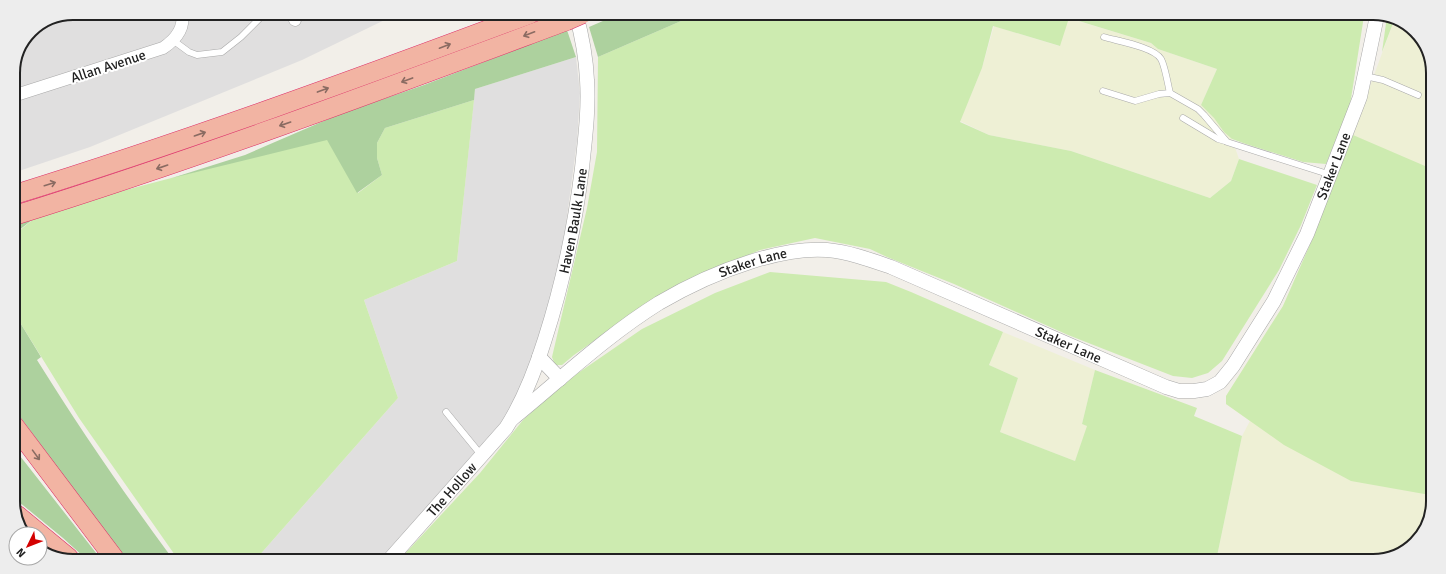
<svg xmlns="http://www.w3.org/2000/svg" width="1446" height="574" viewBox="0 0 1446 574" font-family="Signika,sans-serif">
<rect width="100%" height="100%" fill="#f2efe9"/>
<g fill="#e0dfdf">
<path d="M73,13l324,1 -95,46 -212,87 -77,26v-103l18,-39z"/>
<path d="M576,57l4,36 -3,48 -17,128 -36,116 -14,23 -12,19 -13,16 -44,48 -58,68 -126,-1 141,-160 -34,-98 93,-39 18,-172z"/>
</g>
<g fill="#eef0d5">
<path d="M1068,18l83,25 7,6 59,20 -16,36 13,13 10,14 8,7 7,20 -8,22 -21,17 -139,-47 -82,-16 -29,-14 22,-53 12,-42 65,20z"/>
<path d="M1395,18l26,19 12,32 -3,451 -21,29 -36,12h-157l26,-125 8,-15 -24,-17v-8l57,-90 29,-66 41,-105 17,-49z"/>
<path d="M1003,332l92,38 -13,54 6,2 -13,35 -75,-29 18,-54 -29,-13z"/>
</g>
<g fill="#cdebb0">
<path d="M695,15l669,1 -14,89 -24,59 -23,-2 -57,-18 -14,-5 -8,-7 -10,-14 -13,-13 16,-36 -59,-20 -7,-6 -82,-25 -9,28 -67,-20 -11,42 -22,54 29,13 82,16 139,47 21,-17 8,-22 78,26 -16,40 -22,45 -57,91 -14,12 -16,5 -19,-2 -54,-21 -51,-20 -114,-51 -67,-27 -17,-8 -55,-11 -55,12 -98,43 -88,62 -12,10h-7l-3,-8 35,-149 10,-56 1,-95z"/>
<path d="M1387,16h5l3,2 -13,34z"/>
<path d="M474,100l-17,161 -93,39 34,98 -141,160h-80l-98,-140 -66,-107v-75l29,-24 156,-41 129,-32 31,54 24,-18 -5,-17v-15l8,-15z"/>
<path d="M1353,135l79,34 -2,326 -79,-14 -67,-36 -58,-41v-8l57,-90 29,-66z"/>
<path d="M770,272l116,10 25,10 92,40 -14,33 29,13 -18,54 75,29 12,-35 -5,-2 13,-54 102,38 -3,8 48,20 -26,125 -816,-2 80,-86 43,-53 42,-38 77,-53 73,-36z"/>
</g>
<g fill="#add19e">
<path d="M619,14l76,1 -97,42 -9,-30z"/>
<path d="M567,30l9,27 -101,32 -1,11 -89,28 -8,15v15l5,17 -25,18 -30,-53 -155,38 73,-23 95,-41 84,-29z"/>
<path d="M42,212l-29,23v-12z"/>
<path d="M13,311l28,46 -4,3c43,69 87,133 135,198h-47l-33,-43 -79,-108z"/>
<path d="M13,447l87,111h-15l-22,-20 -50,-41z"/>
</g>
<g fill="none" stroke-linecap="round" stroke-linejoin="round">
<defs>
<g id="service">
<path d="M1104,37c13,4 50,10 57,22 4,7 7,26 9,34"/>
<path d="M174,41l15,11 8,3 25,-3 19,-15 24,-24"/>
<path d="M1365,76l18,4 35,15"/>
<path d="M1103,91l32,10 24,-7 11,-1 28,16 6,6 23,27 104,33"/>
<path d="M1183,118l35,21 7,2"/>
<path d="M446,412l36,44"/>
</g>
<g id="minor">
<path d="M293,14l2,6"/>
<path d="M13,96l150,-48c12,-8 22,-19 19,-35"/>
</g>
<g id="tertiary">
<path d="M539,357l21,22"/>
<path id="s1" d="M512,419c48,-39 94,-83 147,-116 29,-17 59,-31 91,-41 25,-8 51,-14 77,-12 22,2 44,10 64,17l275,120 13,4h15l13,-2 13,-7 13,-16 41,-65 33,-67 53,-137 17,-81"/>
<path id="s2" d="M390,559l116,-131c18,-28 29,-57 39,-89 18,-56 30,-113 37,-171 3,-29 7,-59 5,-88 -1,-23 -5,-44 -11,-66"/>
</g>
<g id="trunk">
<path d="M13,195c174,-54 346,-117 517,-181"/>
<path d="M13,216c187,-58 370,-127 553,-195"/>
<path d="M13,424l101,134"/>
<path d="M17,515l52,43"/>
</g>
</defs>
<use href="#service" stroke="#a9a9a9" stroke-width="7"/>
<use href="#minor" stroke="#a9a9a9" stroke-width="13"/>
<use href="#tertiary" stroke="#a9a9a9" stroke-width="15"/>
<use href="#trunk" stroke="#dc2a67" stroke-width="20"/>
<use href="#service" stroke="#fff" stroke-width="6"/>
<use href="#minor" stroke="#fff" stroke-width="12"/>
<use href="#tertiary" stroke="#fff" stroke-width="14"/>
<use href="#trunk" stroke="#f2b4a3" stroke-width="19"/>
<defs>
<path id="trunk-bridge" d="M566,21l16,-7"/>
</defs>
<use href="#trunk-bridge" stroke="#dc2a67" stroke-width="20" stroke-linecap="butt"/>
<use href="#trunk-bridge" stroke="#f2b4a3" stroke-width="19"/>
</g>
<defs><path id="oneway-shaft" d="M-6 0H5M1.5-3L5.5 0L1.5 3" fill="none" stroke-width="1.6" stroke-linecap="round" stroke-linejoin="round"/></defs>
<g stroke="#8a6b62">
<use href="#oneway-shaft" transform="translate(529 34) rotate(159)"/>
<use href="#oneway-shaft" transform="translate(445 46) rotate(-21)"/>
<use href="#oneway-shaft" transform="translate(407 80) rotate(160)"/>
<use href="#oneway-shaft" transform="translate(323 90) rotate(-20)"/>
<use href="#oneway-shaft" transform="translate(285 124) rotate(161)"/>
<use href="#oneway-shaft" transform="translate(200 134) rotate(-19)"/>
<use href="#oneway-shaft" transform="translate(162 167) rotate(161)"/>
<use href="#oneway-shaft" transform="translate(50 184) rotate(-17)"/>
<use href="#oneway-shaft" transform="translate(36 455) rotate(54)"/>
</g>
<g text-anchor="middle" stroke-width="4" stroke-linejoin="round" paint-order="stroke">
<g font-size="14" fill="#222" stroke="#fff">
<text transform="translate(108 66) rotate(-18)" y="5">Allan Avenue</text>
<text dy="5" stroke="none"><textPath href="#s1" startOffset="1034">Staker Lane</textPath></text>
<text dy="5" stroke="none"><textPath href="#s2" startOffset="394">Haven Baulk Lane</textPath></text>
<text dy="5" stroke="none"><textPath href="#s1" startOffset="290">Staker Lane</textPath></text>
<text dy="5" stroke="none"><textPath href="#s1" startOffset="626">Staker Lane</textPath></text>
<text dy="5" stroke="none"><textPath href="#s2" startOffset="93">The Hollow</textPath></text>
</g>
</g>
<path d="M0 0H1446V574H0ZM73 20H1373A53 53 0 0 1 1426 73V501A53 53 0 0 1 1373 554H73A53 53 0 0 1 20 501V73A53 53 0 0 1 73 20Z" fill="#ededed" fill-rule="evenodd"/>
<path fill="none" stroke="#222" stroke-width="2" d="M73 20H1373A53 53 0 0 1 1426 73V501A53 53 0 0 1 1373 554H73A53 53 0 0 1 20 501V73A53 53 0 0 1 73 20Z"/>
<g transform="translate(28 546) rotate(227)"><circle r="19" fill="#ffffff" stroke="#a7a7a7"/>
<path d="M0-3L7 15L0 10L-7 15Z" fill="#d40000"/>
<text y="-6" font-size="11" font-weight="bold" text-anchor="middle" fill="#222222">N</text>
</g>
</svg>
